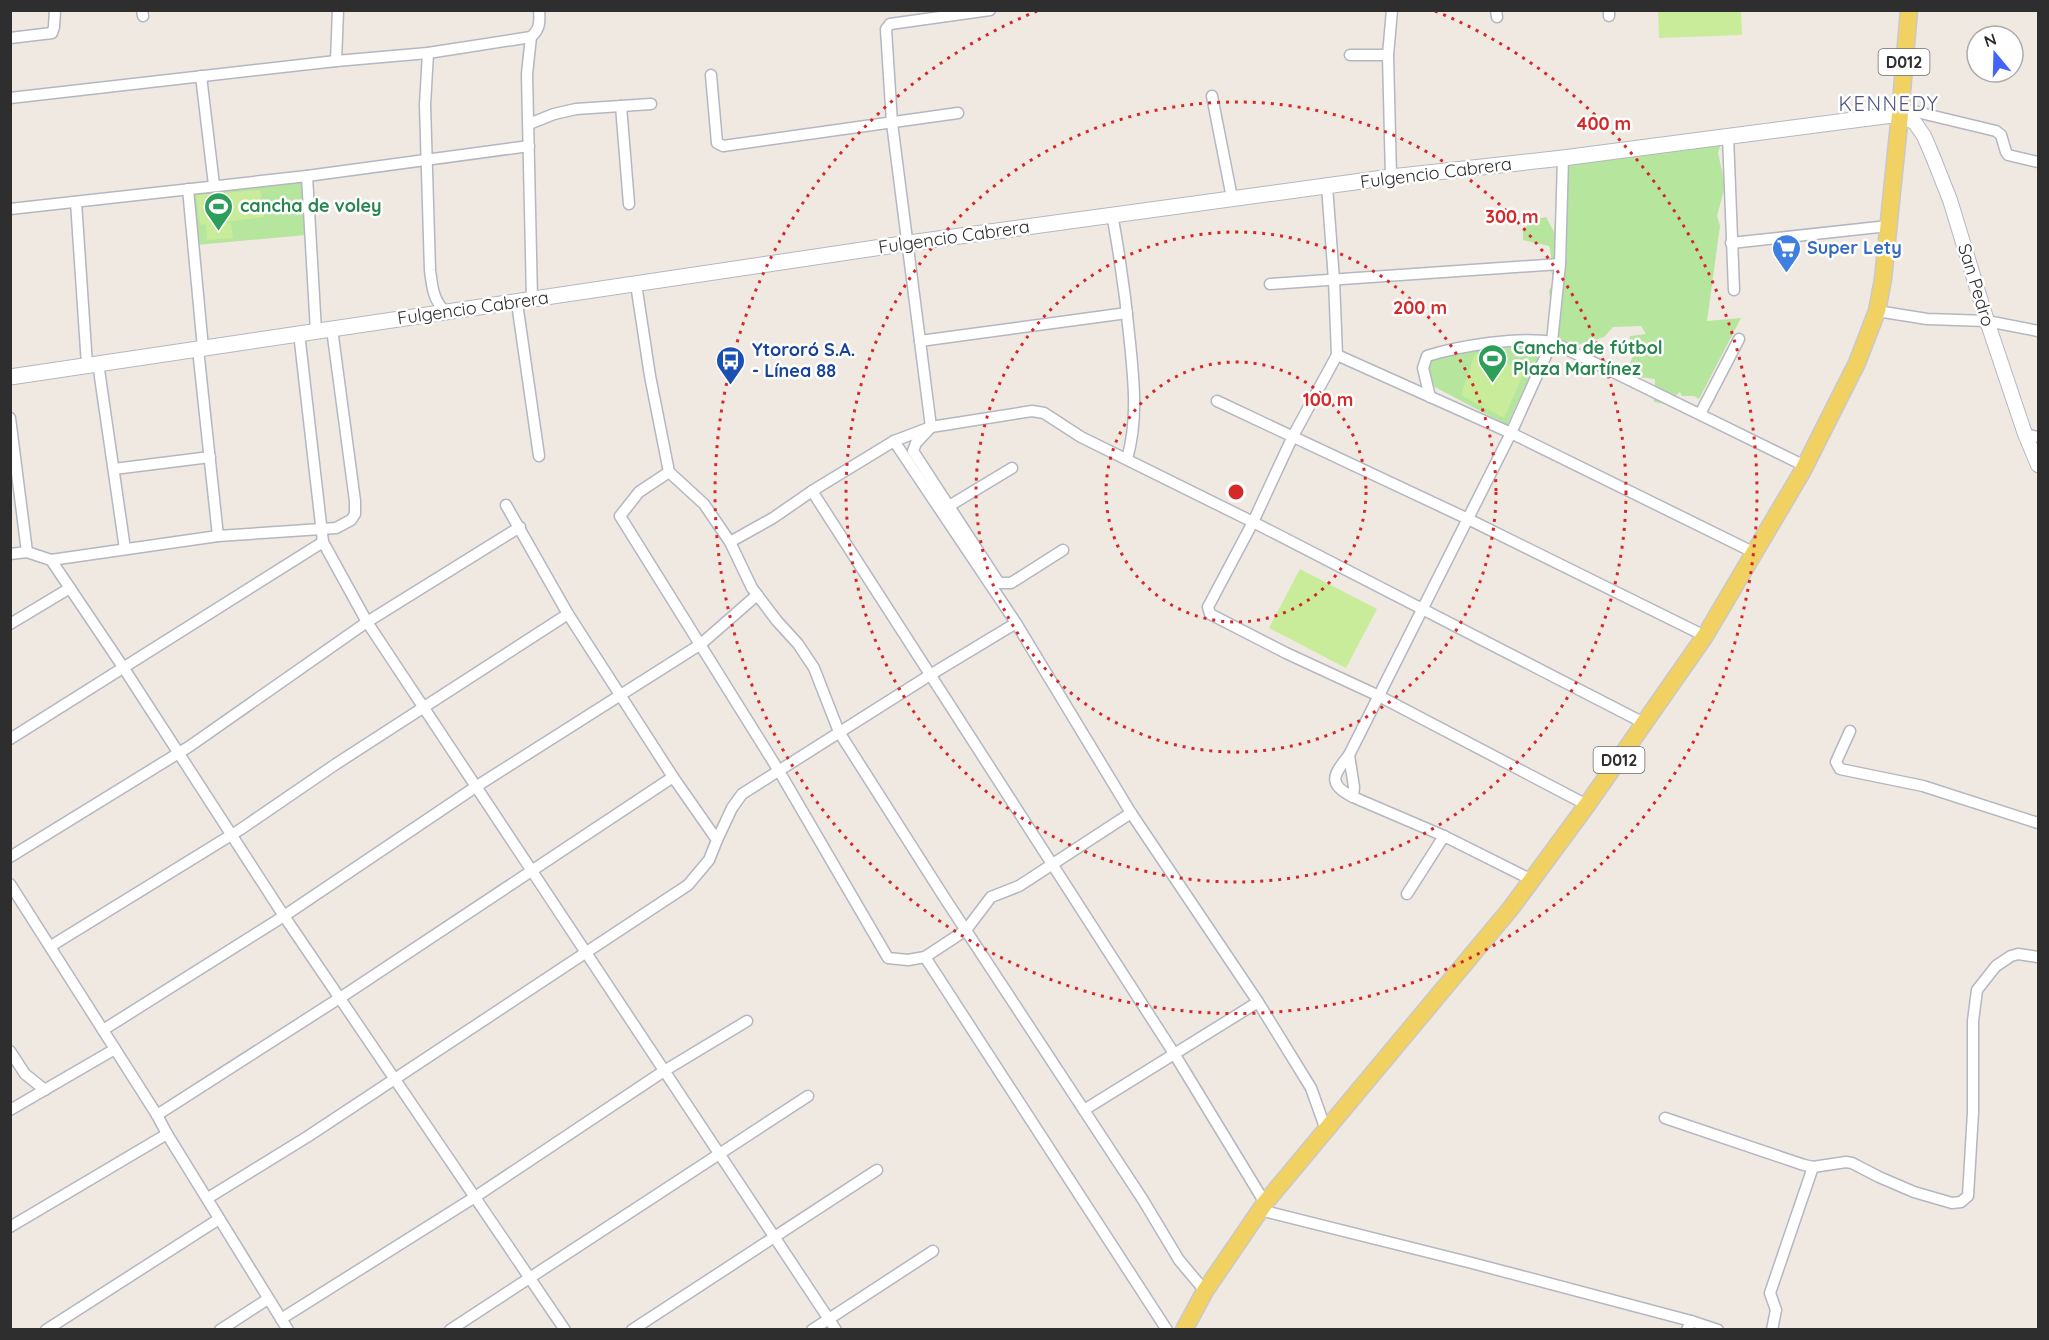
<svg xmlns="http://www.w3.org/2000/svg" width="2049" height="1340" viewBox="0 0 2049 1340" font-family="Quicksand,sans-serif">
<rect width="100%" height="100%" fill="#efe9e1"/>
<g fill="#b6e59e">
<path d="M1719,141l1,6 -2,6 6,27v10l-7,26 3,10 -13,95 34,-3 -42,81 -5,-3h-12l-2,-4 -14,12 -12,-2 1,-23 -16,-2 -11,-9 6,-14 -4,-7v-11l16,-2 -5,-8 -28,1 -9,10 -30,9 -26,-9 4,-19 -3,-28 6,-9 -4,-10 3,-4c-4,-8 -2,-13 -5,-21l-26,-6v-11l14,-10 9,-2 8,15 3,-37 13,-35c12,-6 26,-17 39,-13z"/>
<path d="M303,181l3,54 -110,10 -4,-52z"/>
<path d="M1545,344l-38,81 -76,-40 -3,-11 2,-15 38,-8z"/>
</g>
<g fill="#c9ec9a">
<path d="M1658,11h83l1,24 -83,3z"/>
<path d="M260,190l4,27 -54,7 21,-1 2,15 -26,2 -1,-16 -6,1 -4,-30z"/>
<path d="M1475,354l50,16 -21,48 -43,-23z"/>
<path d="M1300,569l77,40 -31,59 -77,-40z"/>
</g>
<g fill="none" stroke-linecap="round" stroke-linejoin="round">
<defs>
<g id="minor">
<path d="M142,10l1,6"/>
<path d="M990,10l-100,14 -4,5 6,94 39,304 -15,16 -3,8 86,132h12l52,-33"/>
<path d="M1496,10l1,7"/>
<path d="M1609,10v6"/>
<path d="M531,37l-4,37 5,226"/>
<path d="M10,38l42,-5 2,-6 1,-17"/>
<path d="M428,53l-3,52 5,165c2,16 3,30 15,41"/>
<path d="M1350,55h38"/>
<path d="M336,61l2,-51"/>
<path d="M711,75l6,68 6,3 235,-33"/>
<path d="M201,76l13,109"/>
<path d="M1212,96l20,102"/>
<path d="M10,98l326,-37 92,-8 103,-16c9,-8 9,-15 8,-27"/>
<path d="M621,106l8,98"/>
<path d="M1900,108l96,23 5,4 5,17 2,3 30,7"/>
<path d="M529,124l25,-10 22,-5 75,-5"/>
<path d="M1728,136l6,154"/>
<path d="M307,176l9,155"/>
<path d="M1391,177l-3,-122 4,-45"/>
<path d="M1327,186l7,94 3,75"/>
<path d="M188,189l15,159"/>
<path d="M76,202l11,163"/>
<path d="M10,209l297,-33 222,-30"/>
<path d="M1112,214c8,43 14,86 18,129 4,40 8,77 -3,116"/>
<path d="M1731,243l157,-17"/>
<path d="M636,284l14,92 19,96 -30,20 -19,24 159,255 109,187 20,2 17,-3 41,-27 25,-33 28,-11 112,-73"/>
<path d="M1270,284l290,-20"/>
<path d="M517,303l22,153"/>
<path d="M1877,311l50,8 60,2 51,10"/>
<path d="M299,333l24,209 44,80 469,708"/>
<path d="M920,341l207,-28"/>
<path d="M198,349l20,187"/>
<path d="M98,363l27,186"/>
<path d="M1430,397l-7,-29 4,-12c32,-10 92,-20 125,-14l253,124"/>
<path d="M1217,401l251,118 237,117"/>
<path d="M1700,414l39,-75"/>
<path d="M10,418l17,134"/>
<path d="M2025,434l13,3"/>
<path d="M894,441l122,182 115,190 127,189 53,86 15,42"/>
<path d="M114,469l96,-12"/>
<path d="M669,472l35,32 26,38 43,-24 39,-27"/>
<path d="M949,506l63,-38"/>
<path d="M730,542l22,46 25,33 21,23 16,24 25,64 105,165 199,303 36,60 26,31"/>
<path d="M10,554l17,-2 24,8 72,107 161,249 281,414"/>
<path d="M51,560l167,-24 118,-8 15,-8 4,-6v-13l-23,-172"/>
<path d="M10,624l60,-36"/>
<path d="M1850,731l-14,31 4,7 83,17 115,37"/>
<path d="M10,739l313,-197"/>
<path d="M1349,755l5,32 -1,10"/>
<path d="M1587,805l-208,-109 -93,-43 -76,-39 -2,-7 45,-85 40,-86 44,-81 174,78 244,120"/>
<path d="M717,840l15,-32 10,-14 188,-119 86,-52"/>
<path d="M10,857l180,-111 177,-124 153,-95"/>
<path d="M1532,880l-88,-44 -91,-39c-27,-13 -19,-23 -4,-42l162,-322 41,-91 8,-78 3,-106"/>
<path d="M10,884l147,231 10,19 121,196"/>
<path d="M1407,894l37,-58"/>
<path d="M51,946l190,-117 95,-65 232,-150"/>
<path d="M925,957l242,373"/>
<path d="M103,1030l181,-114 193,-130 224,-142 56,-49"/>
<path d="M10,1051l15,23 20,16"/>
<path d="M10,1110l105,-61"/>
<path d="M1084,1110l174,-108"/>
<path d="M157,1115l192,-123 324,-215"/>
<path d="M1665,1118l139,47 9,2 -43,126 6,17 -4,20"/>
<path d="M1813,1167l33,-5 6,1 27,14 35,15 38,11 9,-1 7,-6 5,-84v-91l4,-31 19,-24 15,-10 7,-2 20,3"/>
<path d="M208,1198l99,-61 381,-252 21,-25 8,-20 -44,-63 -105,-163 -62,-109"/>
<path d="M1265,1203l-90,-148 -363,-564 82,-50 37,-14 101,-16 12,2 37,24 172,85 391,201"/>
<path d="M1260,1210l212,53 219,58 -4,9"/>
<path d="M10,1227l157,-93"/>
<path d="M281,1319l194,-122 189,-126 83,-50"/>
<path d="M1691,1321l27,9"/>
<path d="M46,1330l173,-111"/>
<path d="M220,1330l48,-31"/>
<path d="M450,1330l358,-234"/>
<path d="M632,1330l245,-160"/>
<path d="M812,1330l121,-79"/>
</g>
<path id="tertiary" d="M1900,114l15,9 9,13 9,21 17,43 37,121 38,113 13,31"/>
<path id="secondary" d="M10,377l899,-134 482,-66 172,-19 337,-44"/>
<path id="primary" d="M1184,1330l21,-39 60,-88 246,-295 76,-103 118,-169 97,-164 55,-109 20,-52 6,-32 17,-165 9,-104"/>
</defs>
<use href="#minor" stroke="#b4b7c1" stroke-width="13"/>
<use href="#tertiary" stroke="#b4b7c1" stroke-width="16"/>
<use href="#secondary" stroke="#b4b7c1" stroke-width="17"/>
<use href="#primary" stroke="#c9c9c9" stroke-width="19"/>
<use href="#minor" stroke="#fff" stroke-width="10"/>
<use href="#tertiary" stroke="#fff" stroke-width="14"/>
<use href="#secondary" stroke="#fff" stroke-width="15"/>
<use href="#primary" stroke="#f2d163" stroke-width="16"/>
</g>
<g fill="none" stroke="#d62828" stroke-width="3" stroke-dasharray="3 6">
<circle cx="1236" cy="492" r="130"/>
<circle cx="1236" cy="492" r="260"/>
<circle cx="1236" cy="492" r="390"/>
<path d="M1435 11A521 521 0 1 1 1037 11"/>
</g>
<defs>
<symbol id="stadium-pin" viewBox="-11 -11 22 30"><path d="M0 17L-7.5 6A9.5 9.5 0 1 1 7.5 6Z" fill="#2e9e5b" stroke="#fff"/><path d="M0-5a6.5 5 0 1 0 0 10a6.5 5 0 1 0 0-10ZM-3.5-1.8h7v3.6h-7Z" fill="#fff"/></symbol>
<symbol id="supermarket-pin" viewBox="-11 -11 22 30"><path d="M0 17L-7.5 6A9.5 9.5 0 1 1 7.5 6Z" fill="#3f7fe0" stroke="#fff"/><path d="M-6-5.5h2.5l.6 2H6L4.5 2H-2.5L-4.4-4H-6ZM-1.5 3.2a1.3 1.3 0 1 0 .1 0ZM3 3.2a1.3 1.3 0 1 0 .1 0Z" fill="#fff"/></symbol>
<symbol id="bus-pin" viewBox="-11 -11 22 30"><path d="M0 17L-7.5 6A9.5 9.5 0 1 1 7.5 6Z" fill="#1a4fb4" stroke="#fff"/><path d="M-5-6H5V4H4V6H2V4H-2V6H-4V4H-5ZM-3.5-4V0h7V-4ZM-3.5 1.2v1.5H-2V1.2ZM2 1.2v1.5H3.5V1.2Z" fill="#fff"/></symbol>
</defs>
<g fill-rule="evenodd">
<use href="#stadium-pin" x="202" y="190" width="33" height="45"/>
<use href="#supermarket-pin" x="1770" y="232" width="33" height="45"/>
<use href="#stadium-pin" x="1476" y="342" width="33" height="45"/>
<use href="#bus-pin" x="714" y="344" width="33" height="45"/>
</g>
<g text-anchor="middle" stroke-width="5" stroke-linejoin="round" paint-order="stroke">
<g fill="#fff" stroke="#6d6d6d" stroke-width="1.5">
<rect x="1878.5" y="49" width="51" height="26" rx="4.5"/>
<rect x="1593.5" y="747" width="51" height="26" rx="4.5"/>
</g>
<g font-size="16" font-weight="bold" fill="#2e2e2e">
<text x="1904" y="68">D012</text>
<text x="1619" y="766">D012</text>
</g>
<g font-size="18" fill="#2e2e2e" stroke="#fff">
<text transform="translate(1436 173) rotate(-7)" y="6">Fulgencio Cabrera</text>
<text transform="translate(954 237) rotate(-8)" y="6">Fulgencio Cabrera</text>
<text transform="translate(1976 285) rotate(73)" y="6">San Pedro</text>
<text transform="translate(473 308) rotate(-8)" y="6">Fulgencio Cabrera</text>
</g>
<g font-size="18" font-weight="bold" fill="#27864d" stroke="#fff" text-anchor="start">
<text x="240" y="212">cancha de voley</text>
<text x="1513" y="354">Cancha de fútbol<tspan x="1513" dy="21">Plaza Martínez</tspan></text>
</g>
<g font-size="18" font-weight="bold" fill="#366cbe" stroke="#fff" text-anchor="start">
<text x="1807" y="254">Super Lety</text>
</g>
<g font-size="18" font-weight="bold" fill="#164399" stroke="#fff" text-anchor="start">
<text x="752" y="356">Ytororó S.A.<tspan x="752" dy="21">- Línea 88</tspan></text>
</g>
<g font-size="20" letter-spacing="1.5" fill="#4d5680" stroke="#fff">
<text x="1889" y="111">KENNEDY</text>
</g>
</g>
<circle cx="1236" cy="492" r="9" fill="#d62828" stroke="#fff" stroke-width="3"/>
<g font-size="18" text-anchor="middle" font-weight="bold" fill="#d62828" stroke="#fff" stroke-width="5" stroke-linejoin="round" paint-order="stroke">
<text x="1604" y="130">400 m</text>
<text x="1512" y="223">300 m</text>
<text x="1420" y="314">200 m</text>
<text x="1328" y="406">100 m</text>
</g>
<rect width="2049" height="1340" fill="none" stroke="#2e2e2e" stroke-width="24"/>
<g transform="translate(1995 54) rotate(341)"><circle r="28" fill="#ffffff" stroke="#ababab" stroke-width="1.5"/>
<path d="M0-4.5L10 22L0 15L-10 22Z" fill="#4264fb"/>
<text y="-9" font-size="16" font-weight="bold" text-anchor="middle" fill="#2e2e2e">N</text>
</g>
</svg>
